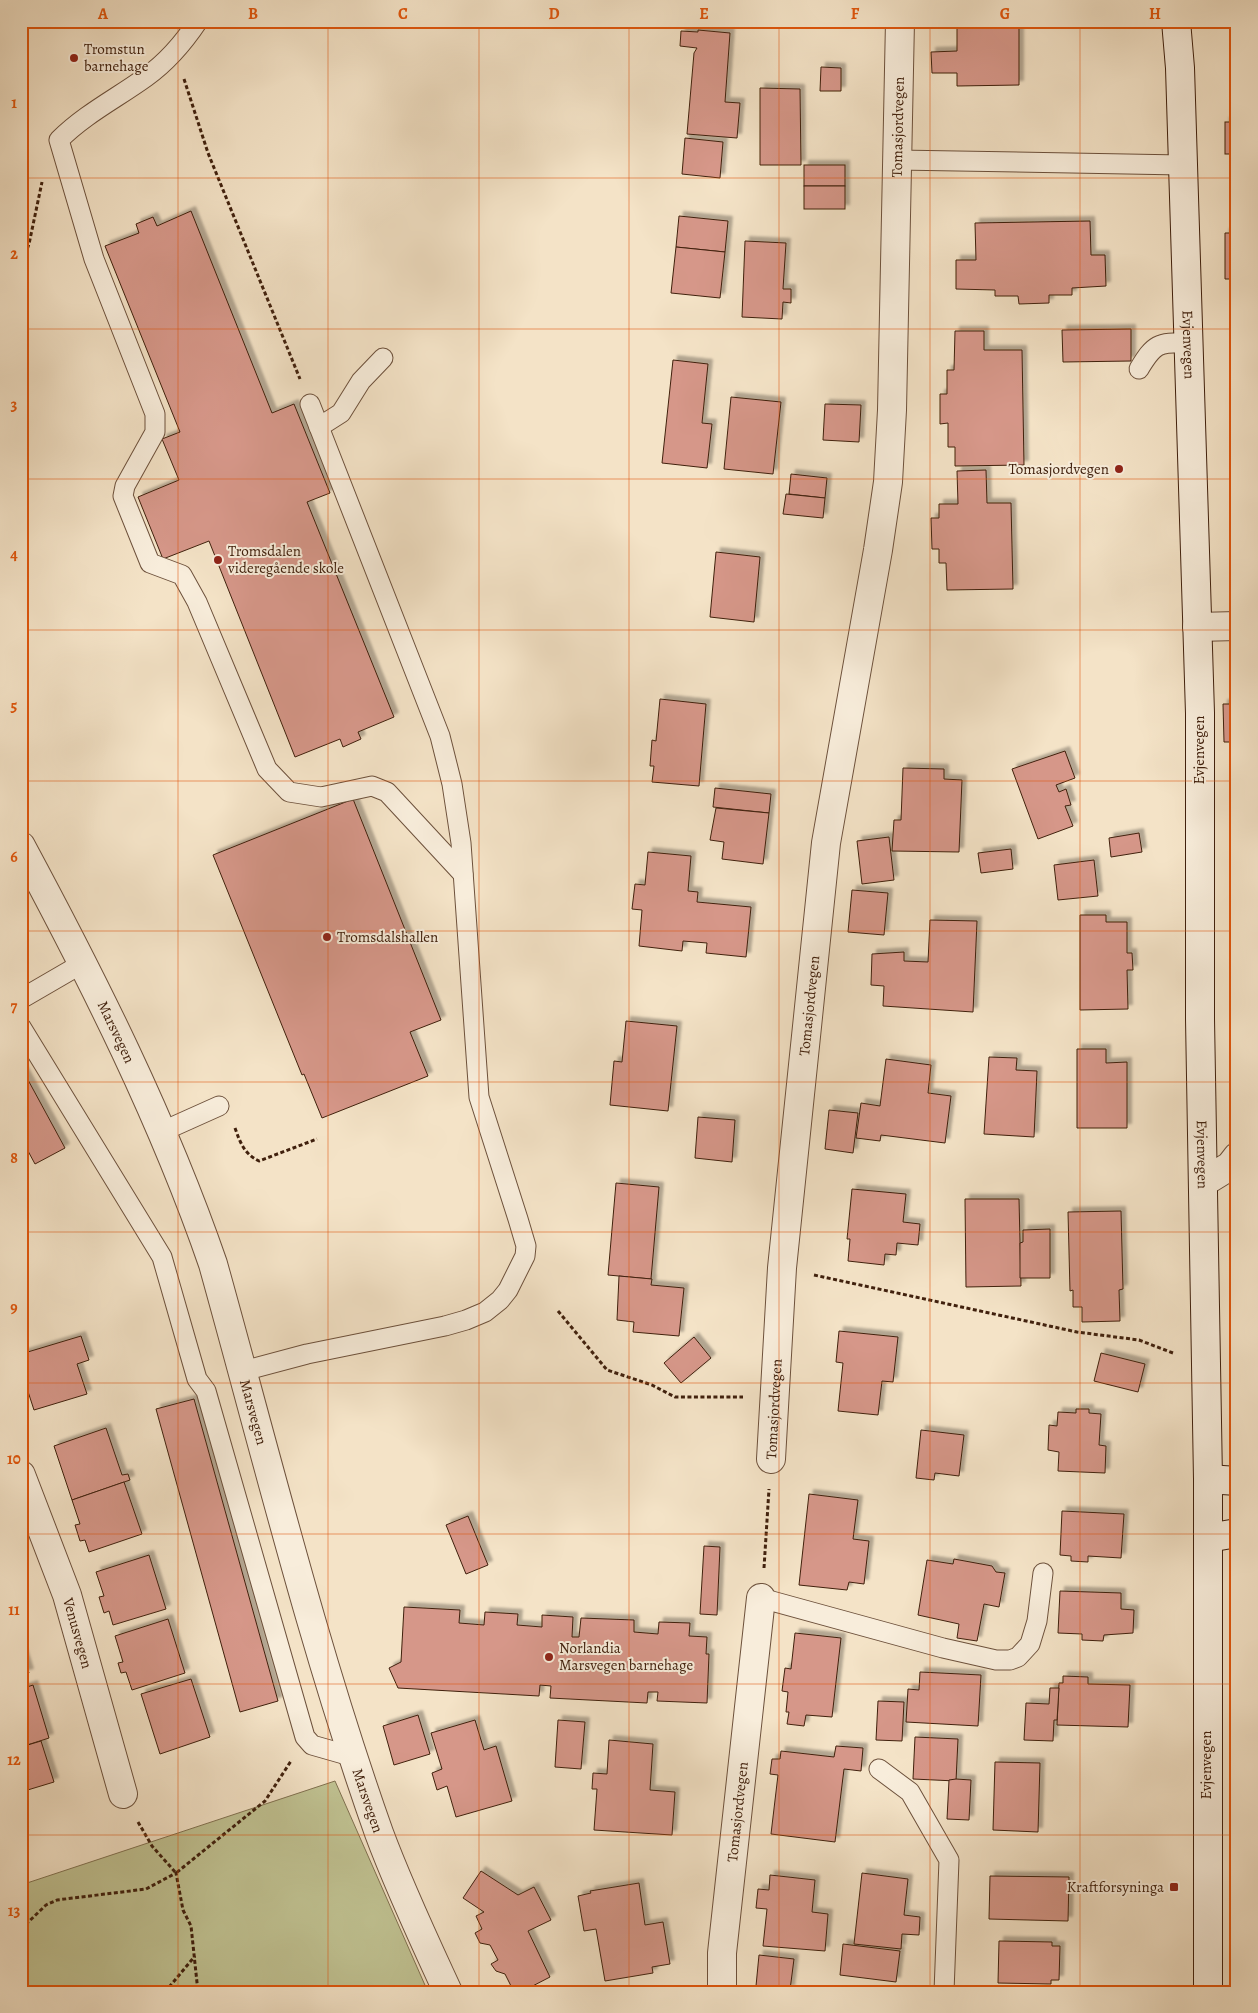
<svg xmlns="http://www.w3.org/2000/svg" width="1258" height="2013" viewBox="0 0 1258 2013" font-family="Alegreya,serif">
<defs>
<filter id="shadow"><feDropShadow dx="4.5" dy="-4.5" stdDeviation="1" flood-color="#0004"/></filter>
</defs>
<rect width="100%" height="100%" fill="#f4e3c7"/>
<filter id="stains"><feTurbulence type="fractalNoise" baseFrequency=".004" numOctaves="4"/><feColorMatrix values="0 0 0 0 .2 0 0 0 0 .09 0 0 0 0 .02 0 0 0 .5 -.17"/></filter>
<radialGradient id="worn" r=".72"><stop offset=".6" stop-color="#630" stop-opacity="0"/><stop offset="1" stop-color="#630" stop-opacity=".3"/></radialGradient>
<path fill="#c0c292" stroke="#807150" d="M335,1781l93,211h-407v-107z"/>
<g fill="#d69789" stroke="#40200d" filter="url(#shadow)">
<path d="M931,21h88v64l-62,1v-13h-25l-1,-21 26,-1v-24l-26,1z"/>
<path d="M698,30l32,3 -5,69 15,1 -3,35 -50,-4 7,-81 3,-5 -17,-2 1,-15 17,1z"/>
<path d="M821,67l20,1v23h-21z"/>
<path d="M760,88l40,1 1,76h-41z"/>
<rect x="1225" y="122" width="12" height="32"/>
<path d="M685,138l38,4 -3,36 -38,-4z"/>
<rect x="804" y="165" width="41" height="21"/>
<rect x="804" y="186" width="41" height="23"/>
<path d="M191,211l81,202 22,-9 36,89 -23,9 87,215 -36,15 3,7 -18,8 -3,-8 -45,18 -86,-216 -46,18 -25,-62 41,-17 -17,-41 18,-7 -75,-186 34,-13 -3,-9 17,-7 4,9z"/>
<path d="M679,216l49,5 -3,31 -49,-5z"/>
<path d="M1090,221l1,34h14l1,31 -34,2v7h-23v8l-30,1 -1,-8h-23v-6l-39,-1v-29h20l-1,-37z"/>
<path d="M1225,233h12l-1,46h-11z"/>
<path d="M745,241l41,2 -3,46h8v14l-8,-1 -1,17 -40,-2z"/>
<path d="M676,247l49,5 -5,46 -49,-5z"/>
<path d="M1131,329v32l-68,1 -1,-32z"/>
<path d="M955,331h29v19h38l2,115 -69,1v-19h-7v-24l-8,1v-30h7v-24h7z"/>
<path d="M673,360l35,4 -6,59 10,1 -5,44 -45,-5z"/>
<path d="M731,397l50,5 -8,72 -49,-5z"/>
<path d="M825,404l36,1 -2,37 -36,-2z"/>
<path d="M986,470l1,33h24l2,86 -66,1 -1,-27h-7v-14h-7l-1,-31h8v-14h19l-1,-33z"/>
<path d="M791,474l36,4 -2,20 -36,-4z"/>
<path d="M786,494l39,4 -2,20 -40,-4z"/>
<path d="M716,552l44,5 -6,65 -44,-5z"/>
<path d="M660,699l46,5 -7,82 -47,-4 2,-16h-4l2,-26 4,1z"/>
<path d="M1223,704h14v38h-13z"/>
<path d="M1065,751l10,27 -19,7 3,7 7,-3 5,16 -6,1 8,20 -35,13 -26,-70z"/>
<path d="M903,768l41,1v10l18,1 -3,72 -67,-1 2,-31h7z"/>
<path d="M715,788l56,6 -2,19 -56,-6z"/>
<path d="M353,799l88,221 -31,12 18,44 -106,42 -18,-44 -2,1 -89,-220z"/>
<path d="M716,808l53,5 -6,51 -41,-5 2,-17 -14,-2z"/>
<path d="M1139,833l3,19 -31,5 -2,-19z"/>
<path d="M889,837l5,43 -32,4 -5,-43z"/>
<path d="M1011,849l2,20 -32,4 -3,-20z"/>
<path d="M648,852l43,4 -3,35 10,1 -1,10 54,5 -5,50 -40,-4 1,-10 -24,-2 -1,10 -43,-5 3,-36 -10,-1 3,-25 10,1z"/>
<path d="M1094,860l4,36 -40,4 -4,-35z"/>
<path d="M852,890l36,3 -4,42 -36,-3z"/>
<path d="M1080,915h26v7h21v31h5l1,17h-6l1,39 -48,1z"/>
<path d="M930,920l47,1 -4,91 -90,-6 1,-20 -13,-1 1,-31 32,-2v9l24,1z"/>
<path d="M626,1021l51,5 -9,85 -58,-6 4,-44 8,1z"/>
<path d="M1077,1049h29v14l21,-1v66h-50z"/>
<path d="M989,1057l28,1 -1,12 21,1 -3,66 -50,-3z"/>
<path d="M886,1059l45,6 -3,28 23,3 -6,47 -64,-8 -1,6 -24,-3 5,-35 19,3z"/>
<path d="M21,1067l44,81 -30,16 -14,-26z"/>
<path d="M829,1110l29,3 -5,40 -28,-4z"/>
<path d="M698,1117l37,3 -3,42 -37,-4z"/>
<path d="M616,1183l43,4 -8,92 -43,-4z"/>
<path d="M852,1189l54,5 -3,28 17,2 -2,21 -21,-2 -1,12 -11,-1 -1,11 -36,-4 2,-22h-3z"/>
<path d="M965,1199h54l2,87 -55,1z"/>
<path d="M1121,1211l2,78 -4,1 1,31 -38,1v-15h-9v-17l-3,1 -2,-79z"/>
<path d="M1050,1229v49h-30v-35l3,-1v-12z"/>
<path d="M619,1276l33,3 -1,6 33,3 -5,48 -46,-4 1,-10 -17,-2z"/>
<path d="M839,1331l59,6 -5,45 -11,-1 -4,34 -40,-4 5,-48 -7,-1z"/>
<path d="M81,1336l8,24 -12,4 10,30 -53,16 -13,-40v-16z"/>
<path d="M694,1337l17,21 -30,25 -17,-20z"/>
<path d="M1101,1353l44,11 -7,28 -44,-11z"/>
<path d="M194,1399l84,302 -38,11 -84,-303z"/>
<path d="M1076,1409h13v4l12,1 -2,31 7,1 -1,27 -47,-2 1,-19 -11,-2 1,-25 8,1 1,-14 18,1z"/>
<path d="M106,1428l16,47 6,-1 2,6 -58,20 -18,-54z"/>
<path d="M921,1430l43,5 -5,41 -24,-3 -1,7 -18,-2z"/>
<path d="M124,1482l18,52 -53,18 -4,-12 -5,1 -5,-16 5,-1 -8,-24z"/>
<path d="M809,1494l49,6 -5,39 16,2 -5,43 -15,-2 -2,8 -48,-5z"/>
<path d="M1062,1511l62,3 -3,44 -33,-2v6l-17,-1v-5l-11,-1z"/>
<path d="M468,1516l20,49 -22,9 -20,-49z"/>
<path d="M704,1546l16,1 -3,68 -17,-1z"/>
<path d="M149,1555l17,54 -53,16 -4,-14 -5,2 -5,-16 5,-1 -8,-24z"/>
<path d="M954,1559l38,7 4,6 9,1 -6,34 -15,-3 -7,37 -20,-3 2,-14 -41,-9 9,-55 26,4z"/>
<path d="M1060,1591l61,2v16l13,1 -1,23 -29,2 -1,6 -21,-1v-6l-24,-1z"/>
<path d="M404,1607l56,3 -1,13 25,2 1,-13 33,2 -1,11 25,2v-12l31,2 -1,20h7l2,-19 53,2v12l24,2 1,-12 31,1 -1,13 18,1 -1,17h3l-2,49 -50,-2 1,-9h-10l-1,11 -97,-5 1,-12 -11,-1 -1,11 -141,-8 -9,-20 12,-6z"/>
<path d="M168,1619l17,54 -53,17 -6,-18 -5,1 -3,-10 5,-1 -8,-26z"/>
<path d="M795,1633l46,5 -9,79 -26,-2 -2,11 -17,-2 2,-12h-3l2,-20 -6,-1 3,-23 6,1z"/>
<path d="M21,1648l8,25 -8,2z"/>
<path d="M920,1672l61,3 -3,51 -72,-4 2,-33 11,1z"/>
<path d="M1063,1676l25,1v7l42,1 -2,42 -71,-2 2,-42h4z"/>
<path d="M191,1679l19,58 -50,17 -19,-60z"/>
<path d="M33,1685l16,53 -28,9v-58z"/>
<path d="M1050,1688h9l-2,32h-3l-1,21 -29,-1 2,-37 23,1z"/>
<path d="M878,1701l26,1 -2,39 -26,-1z"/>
<path d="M418,1715l12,39 -36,11 -11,-39z"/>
<path d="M475,1720l9,30 12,-4 16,55 -56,16 -9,-31 -10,4 -5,-17 10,-4 -11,-36z"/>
<path d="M558,1720l27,2 -4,47 -26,-2z"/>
<path d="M915,1737l43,2 -2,42 -43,-2z"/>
<path d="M609,1740l44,4 -3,46 25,2 -3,43 -78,-5 3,-41h-5l1,-16 14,1z"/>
<path d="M41,1741l13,41 -33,10v-45z"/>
<path d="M836,1746l27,2 -2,23 -17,-2 -9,73 -64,-8 7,-59 -8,-1 2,-15h8l1,-8 53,6z"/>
<path d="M995,1762l45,1 -2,69 -45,-2z"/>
<path d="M956,1779l15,1 -2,40 -22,-1 2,-39z"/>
<path d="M481,1871l37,24 16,-8 17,33 -23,11 22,46 -29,15h-7l-9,-18 -9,-3 -5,-7 7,-4 -8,-15 -10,-2 -5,-10 7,-4 -6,-13 8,-4 -21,-14z"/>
<path d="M862,1873l46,6 -4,36 16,2 -1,18 -17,-1 -1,15 -47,-5z"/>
<path d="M770,1875l45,5 -3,32 16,2 -3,37 -62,-5 4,-37 -11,-1 2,-19 11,1z"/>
<path d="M990,1876l79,1 -1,44 -79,-2z"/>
<path d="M639,1883l6,42 18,-3 7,42 -18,3 1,6 -48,8 -9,-52 -12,2 -6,-35 13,-3 -1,-2z"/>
<path d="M999,1941l53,1v4h8l-1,34h-8v4l-53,-1z"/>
<path d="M843,1944l57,7 -4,31 -56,-7z"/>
<path d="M759,1955l35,4 -4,31 -34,-4z"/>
</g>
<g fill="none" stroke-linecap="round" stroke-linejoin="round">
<defs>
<g id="lane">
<path d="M198,21c-14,21 -31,41 -52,56 -29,21 -61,37 -87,63l35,119 61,155v18l-30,54 -2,10 27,67 32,12 15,27 70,167 22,23 32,5 51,-11 15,6 76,82"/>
<path d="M897,160l285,5"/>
<path d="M1139,369c15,-25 19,-27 48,-26"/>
<path d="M319,427l22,-14 20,-32 22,-23"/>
<path d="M21,999l62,-36"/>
<path d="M21,1027l141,230 35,122 9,12 99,346 7,8 42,12"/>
<path d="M161,1132l58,-26"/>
<path d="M243,1371l64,-17 138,-28 21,-6 19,-8 15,-12 8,-10 17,-34 1,-10 -8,-27 -39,-122 -18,-254 -9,-59 -12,-48 -130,-332"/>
<path d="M761,1598l182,50 53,12h14l8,-3 12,-13 7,-23 6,-48"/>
<path d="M879,1769l31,23 39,68 -5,132"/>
</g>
<g id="street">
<path d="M1197,627l40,-1"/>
<path id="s1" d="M21,846c73,136 142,273 192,418 53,190 100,383 166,569 20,54 45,107 69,159"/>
<path d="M1204,1182l26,-16 7,-9"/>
<path id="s2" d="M771,1459l11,-191 44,-425 52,-293 10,-68 4,-72 8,-389"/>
<path id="s3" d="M21,1475l46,120 56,199"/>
<path id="s4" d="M722,1992v-39l39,-355"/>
</g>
<g id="secondary">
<path id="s5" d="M1176,21l4,47 20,645v306l8,460v513"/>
<path d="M1208,1479l29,2"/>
<path d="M1208,1538l29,-5"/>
</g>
</defs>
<use href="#lane" stroke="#6d513c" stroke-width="21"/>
<use href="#street" stroke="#6d513c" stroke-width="30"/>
<use href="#secondary" stroke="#40200d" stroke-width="30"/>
<g stroke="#40200d" stroke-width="3" stroke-dasharray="4 2.5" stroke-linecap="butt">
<path d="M184,79l24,74 92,226"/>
<path d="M21,267l8,-23 13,-62"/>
<path d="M235,1128c5,14 9,26 24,33l58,-22"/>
<path d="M814,1275l263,57 62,8 34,13"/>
<path d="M558,1311l49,59 45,15 23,12h68"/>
<path d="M764,1568l5,-79"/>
<path d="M138,1822l14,24 24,27 89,-72 26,-40"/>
<path d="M21,1929l25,-24 11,-5 89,-11 30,-16 7,37 8,16 7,66"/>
<path d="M165,1992l30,-36"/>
</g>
<use href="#lane" stroke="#f8eddb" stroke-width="19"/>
<use href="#street" stroke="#f8eddb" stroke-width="28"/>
<use href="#secondary" stroke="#f8eddb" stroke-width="28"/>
</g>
<path fill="none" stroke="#e0560c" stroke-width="1" stroke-opacity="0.55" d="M178,21v1971M328,21v1971M479,21v1971M629,21v1971M779,21v1971M930,21v1971M1080,21v1971M21,178h1216M21,329h1216M21,479h1216M21,630h1216M21,781h1216M21,931h1216M21,1082h1216M21,1232h1216M21,1383h1216M21,1534h1216M21,1684h1216M21,1835h1216"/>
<g fill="#8f2418" stroke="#f8eddb" stroke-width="2">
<circle cx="74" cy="58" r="5"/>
<circle cx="1119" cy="469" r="5"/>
<circle cx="218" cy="560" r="5"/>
<circle cx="327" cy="937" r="5"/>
<circle cx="549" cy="1657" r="5"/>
<rect x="1169" y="1882" width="10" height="10" rx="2.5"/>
</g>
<g text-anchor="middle" stroke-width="4" stroke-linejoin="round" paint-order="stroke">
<g font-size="15" fill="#40200d" stroke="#f8eddb" text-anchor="start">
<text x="84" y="54">Tromstun<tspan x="84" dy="17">barnehage</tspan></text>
<text x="1109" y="474" text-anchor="end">Tomasjordvegen</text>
<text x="228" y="556">Tromsdalen<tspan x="228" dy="17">videregående skole</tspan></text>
<text x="337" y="942">Tromsdalshallen</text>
<text x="559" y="1653">Norlandia<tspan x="559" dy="17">Marsvegen barnehage</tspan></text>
<text x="1164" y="1892" text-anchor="end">Kraftforsyninga</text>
</g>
<g font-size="15" fill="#40200d" stroke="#f8eddb">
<text dy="5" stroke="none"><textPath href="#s2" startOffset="1340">Tomasjordvegen</textPath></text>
<text dy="5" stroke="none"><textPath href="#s5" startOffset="324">Evjenvegen</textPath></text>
<text transform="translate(1199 750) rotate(-90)" y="5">Evjenvegen</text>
<text dy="5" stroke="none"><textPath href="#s2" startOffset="455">Tomasjordvegen</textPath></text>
<text dy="5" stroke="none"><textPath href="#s1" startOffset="209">Marsvegen</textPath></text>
<text dy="5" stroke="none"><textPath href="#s5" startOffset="1134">Evjenvegen</textPath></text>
<text dy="5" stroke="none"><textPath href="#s2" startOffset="50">Tomasjordvegen</textPath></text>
<text dy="5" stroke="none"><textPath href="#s1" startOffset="614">Marsvegen</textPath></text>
<text dy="5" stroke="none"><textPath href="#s3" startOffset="168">Venusvegen</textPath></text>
<text transform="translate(1206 1765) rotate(-90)" y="5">Evjenvegen</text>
<text dy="5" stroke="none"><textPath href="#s1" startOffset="1019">Marsvegen</textPath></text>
<text dy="5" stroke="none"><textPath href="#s4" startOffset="181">Tomasjordvegen</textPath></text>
</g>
</g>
<rect width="1258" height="2013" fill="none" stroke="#f4e3c7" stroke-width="55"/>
<rect x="28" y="28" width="1202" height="1958" fill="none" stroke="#e0560c" stroke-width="2"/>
<g font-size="16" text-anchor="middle" font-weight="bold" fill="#e0560c">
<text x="103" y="19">A</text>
<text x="253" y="19">B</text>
<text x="403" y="19">C</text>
<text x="554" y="19">D</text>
<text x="704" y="19">E</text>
<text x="855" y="19">F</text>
<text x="1005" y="19">G</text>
<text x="1155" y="19">H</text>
<text x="14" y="108">1</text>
<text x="14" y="259">2</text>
<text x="14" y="410">3</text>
<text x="14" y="560">4</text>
<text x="14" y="711">5</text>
<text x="14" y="862">6</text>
<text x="14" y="1012">7</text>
<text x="14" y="1163">8</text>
<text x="14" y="1313">9</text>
<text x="14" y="1464">10</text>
<text x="14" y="1615">11</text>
<text x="14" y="1765">12</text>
<text x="14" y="1916">13</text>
</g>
<rect width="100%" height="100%" filter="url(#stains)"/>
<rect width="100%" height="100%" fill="url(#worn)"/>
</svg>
